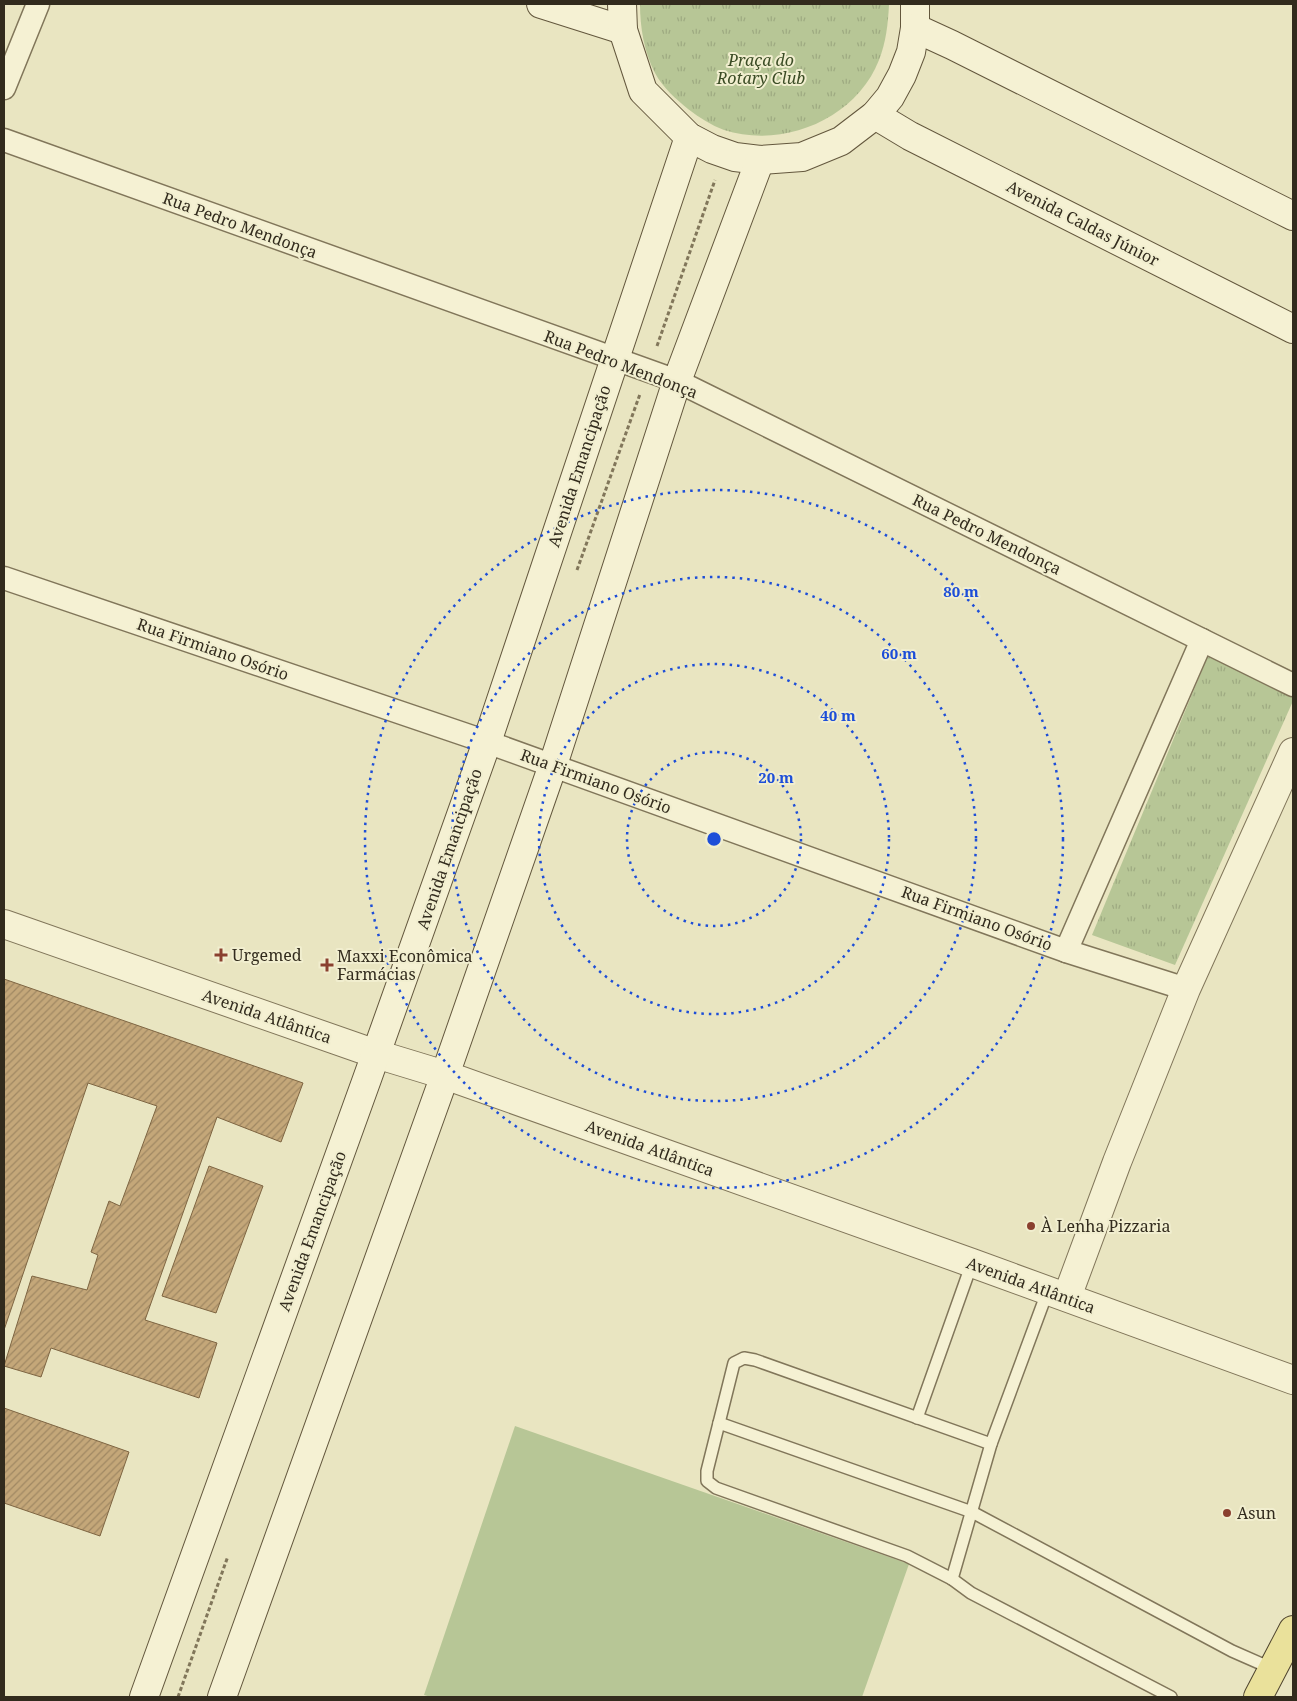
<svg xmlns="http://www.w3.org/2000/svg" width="1297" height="1701" viewBox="0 0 1297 1701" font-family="'Noto Serif',serif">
<defs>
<pattern id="grass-tufts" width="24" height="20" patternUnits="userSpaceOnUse" patternTransform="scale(1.25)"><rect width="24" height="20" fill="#b7c696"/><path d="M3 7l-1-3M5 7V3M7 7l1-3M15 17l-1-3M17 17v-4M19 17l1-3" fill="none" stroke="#9eaa81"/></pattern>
<pattern id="building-hatch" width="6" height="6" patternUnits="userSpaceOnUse" patternTransform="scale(1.25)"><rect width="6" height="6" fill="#c4a779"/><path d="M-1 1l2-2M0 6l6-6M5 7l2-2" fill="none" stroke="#a08863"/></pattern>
</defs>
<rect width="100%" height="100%" fill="#e9e5c1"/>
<g fill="url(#grass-tufts)">
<path d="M640,4h249v1c-1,19 -3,37 -10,55 -23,59 -96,89 -155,70 -13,-5 -24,-12 -36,-21 -12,-10 -25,-21 -33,-36 -11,-21 -15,-46 -15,-69z"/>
<path d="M1208,656l85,41v4l-118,264 -83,-30z"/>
</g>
<path fill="#b7c696" d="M515,1426l394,138 -47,133h-431l-7,-2z"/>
<g fill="url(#building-hatch)" stroke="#7e6542">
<path d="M4,979l299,104 -22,59 -64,-25 -72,203 72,23 -18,55 -148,-50 -10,29 -37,-11 28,-90 55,14 11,-35 -7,-3 18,-51 11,5 37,-100 -69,-23 -84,247z"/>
<path d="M209,1166l54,20 -47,127 -54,-17z"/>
<path d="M4,1408l125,44 -29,84 -96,-33z"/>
</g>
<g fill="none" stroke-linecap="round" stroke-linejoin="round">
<defs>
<g id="service">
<path d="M917,1418l55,-155"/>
<path d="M719,1423l253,89 260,139 41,18"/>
<path d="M991,1444l-236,-84 -11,-2 -10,5 -27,108v10l9,7 191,68 45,23 19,14 200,104"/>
<path d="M952,1579l39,-135 57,-154"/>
</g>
<g id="minor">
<path d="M4,88l34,-84"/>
<path d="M4,140l673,241 616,304"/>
<path d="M4,578l483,164 579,209 120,38"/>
<path d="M1066,951l136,-311"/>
</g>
<g id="tertiary">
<path d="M4,924l372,130 69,21 527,188 321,117"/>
<path d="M1067,1297l50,-135 69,-173 107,-237"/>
</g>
<g id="secondary">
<path d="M541,4l82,26"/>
<path d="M622,4l1,26 20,61 46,46 23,12 23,8 25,3 42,-3 39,-16 34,-26 15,-18 12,-22 9,-23 4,-24v-24"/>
<path d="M915,28l37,17 341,171"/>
<path d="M875,115l35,21 383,193"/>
<path d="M144,1697l223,-618 120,-337 202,-605"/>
<path d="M222,1697l223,-622 108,-310 124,-384 83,-221"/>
</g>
<path id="primary" d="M1258,1697l35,-67"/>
</defs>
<use href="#service" stroke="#81765a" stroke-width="14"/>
<use href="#minor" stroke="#81765a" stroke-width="25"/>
<use href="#tertiary" stroke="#81765a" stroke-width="30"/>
<use href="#secondary" stroke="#63573d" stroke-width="30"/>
<use href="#primary" stroke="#4f442e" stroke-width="30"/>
<g stroke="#81765a" stroke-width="3" stroke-dasharray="4 2.5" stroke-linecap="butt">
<path d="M657,346l58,-166"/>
<path d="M577,570l63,-176"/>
<path d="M178,1697l50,-141"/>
</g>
<use href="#service" stroke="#f5f1d3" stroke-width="11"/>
<use href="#minor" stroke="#f5f1d3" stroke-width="22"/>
<use href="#tertiary" stroke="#f5f1d3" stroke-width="28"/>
<use href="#secondary" stroke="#f5f1d3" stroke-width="28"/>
<use href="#primary" stroke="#eae19b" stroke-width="28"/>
</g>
<g fill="none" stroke="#1d4ed8" stroke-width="2.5" stroke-dasharray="2.5 5">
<circle cx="714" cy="839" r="87"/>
<circle cx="714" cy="839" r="175"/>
<circle cx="714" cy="839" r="262"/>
<circle cx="714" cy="839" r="349"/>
</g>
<g fill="#8a402f" stroke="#f1eecf" stroke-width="2">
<path d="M218.5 947.5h5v5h5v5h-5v5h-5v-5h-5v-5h5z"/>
<path d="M324.5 957.5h5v5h5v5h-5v5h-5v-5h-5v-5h5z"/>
<circle cx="1031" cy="1226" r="5"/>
<circle cx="1227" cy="1513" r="5"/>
</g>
<g text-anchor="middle" stroke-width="4" stroke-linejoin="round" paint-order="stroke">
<g font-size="16" font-style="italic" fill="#3b4c25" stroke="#f1eecf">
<text x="761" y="66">Praça do<tspan x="761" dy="18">Rotary Club</tspan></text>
</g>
<g font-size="16" fill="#322b1d" stroke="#f1eecf">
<text transform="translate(1083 223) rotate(27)" y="6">Avenida Caldas Júnior</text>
<text transform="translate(240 225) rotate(20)" y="6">Rua Pedro Mendonça</text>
<text transform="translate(621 364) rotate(21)" y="6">Rua Pedro Mendonça</text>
<text transform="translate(579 466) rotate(-72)" y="6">Avenida Emancipação</text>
<text transform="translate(987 534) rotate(26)" y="6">Rua Pedro Mendonça</text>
<text transform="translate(213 649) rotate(19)" y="6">Rua Firmiano Osório</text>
<text transform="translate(596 781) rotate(20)" y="6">Rua Firmiano Osório</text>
<text transform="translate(449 849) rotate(-71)" y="6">Avenida Emancipação</text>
<text transform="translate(977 918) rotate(20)" y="6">Rua Firmiano Osório</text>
<text transform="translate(267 1016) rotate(19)" y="6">Avenida Atlântica</text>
<text transform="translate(650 1148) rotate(20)" y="6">Avenida Atlântica</text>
<text transform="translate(312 1231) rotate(-70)" y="6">Avenida Emancipação</text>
<text transform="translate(1031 1285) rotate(20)" y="6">Avenida Atlântica</text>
</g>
<g font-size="16" fill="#322b1d" stroke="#f1eecf" text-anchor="start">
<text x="232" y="961">Urgemed</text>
<text x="337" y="962">Maxxi Econômica<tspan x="337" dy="18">Farmácias</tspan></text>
<text x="1041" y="1232">À Lenha Pizzaria</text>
<text x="1237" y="1519">Asun</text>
</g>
</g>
<circle cx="714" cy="839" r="8" fill="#1d4ed8" stroke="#f1eecf" stroke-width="2.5"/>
<g font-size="15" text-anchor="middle" font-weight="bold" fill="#1d4ed8" stroke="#f1eecf" stroke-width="4" stroke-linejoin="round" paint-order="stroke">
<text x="961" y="597">80 m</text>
<text x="899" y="659">60 m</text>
<text x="838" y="721">40 m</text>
<text x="776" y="783">20 m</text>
</g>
<rect width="1297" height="1701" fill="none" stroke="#322b1d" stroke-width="10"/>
</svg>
